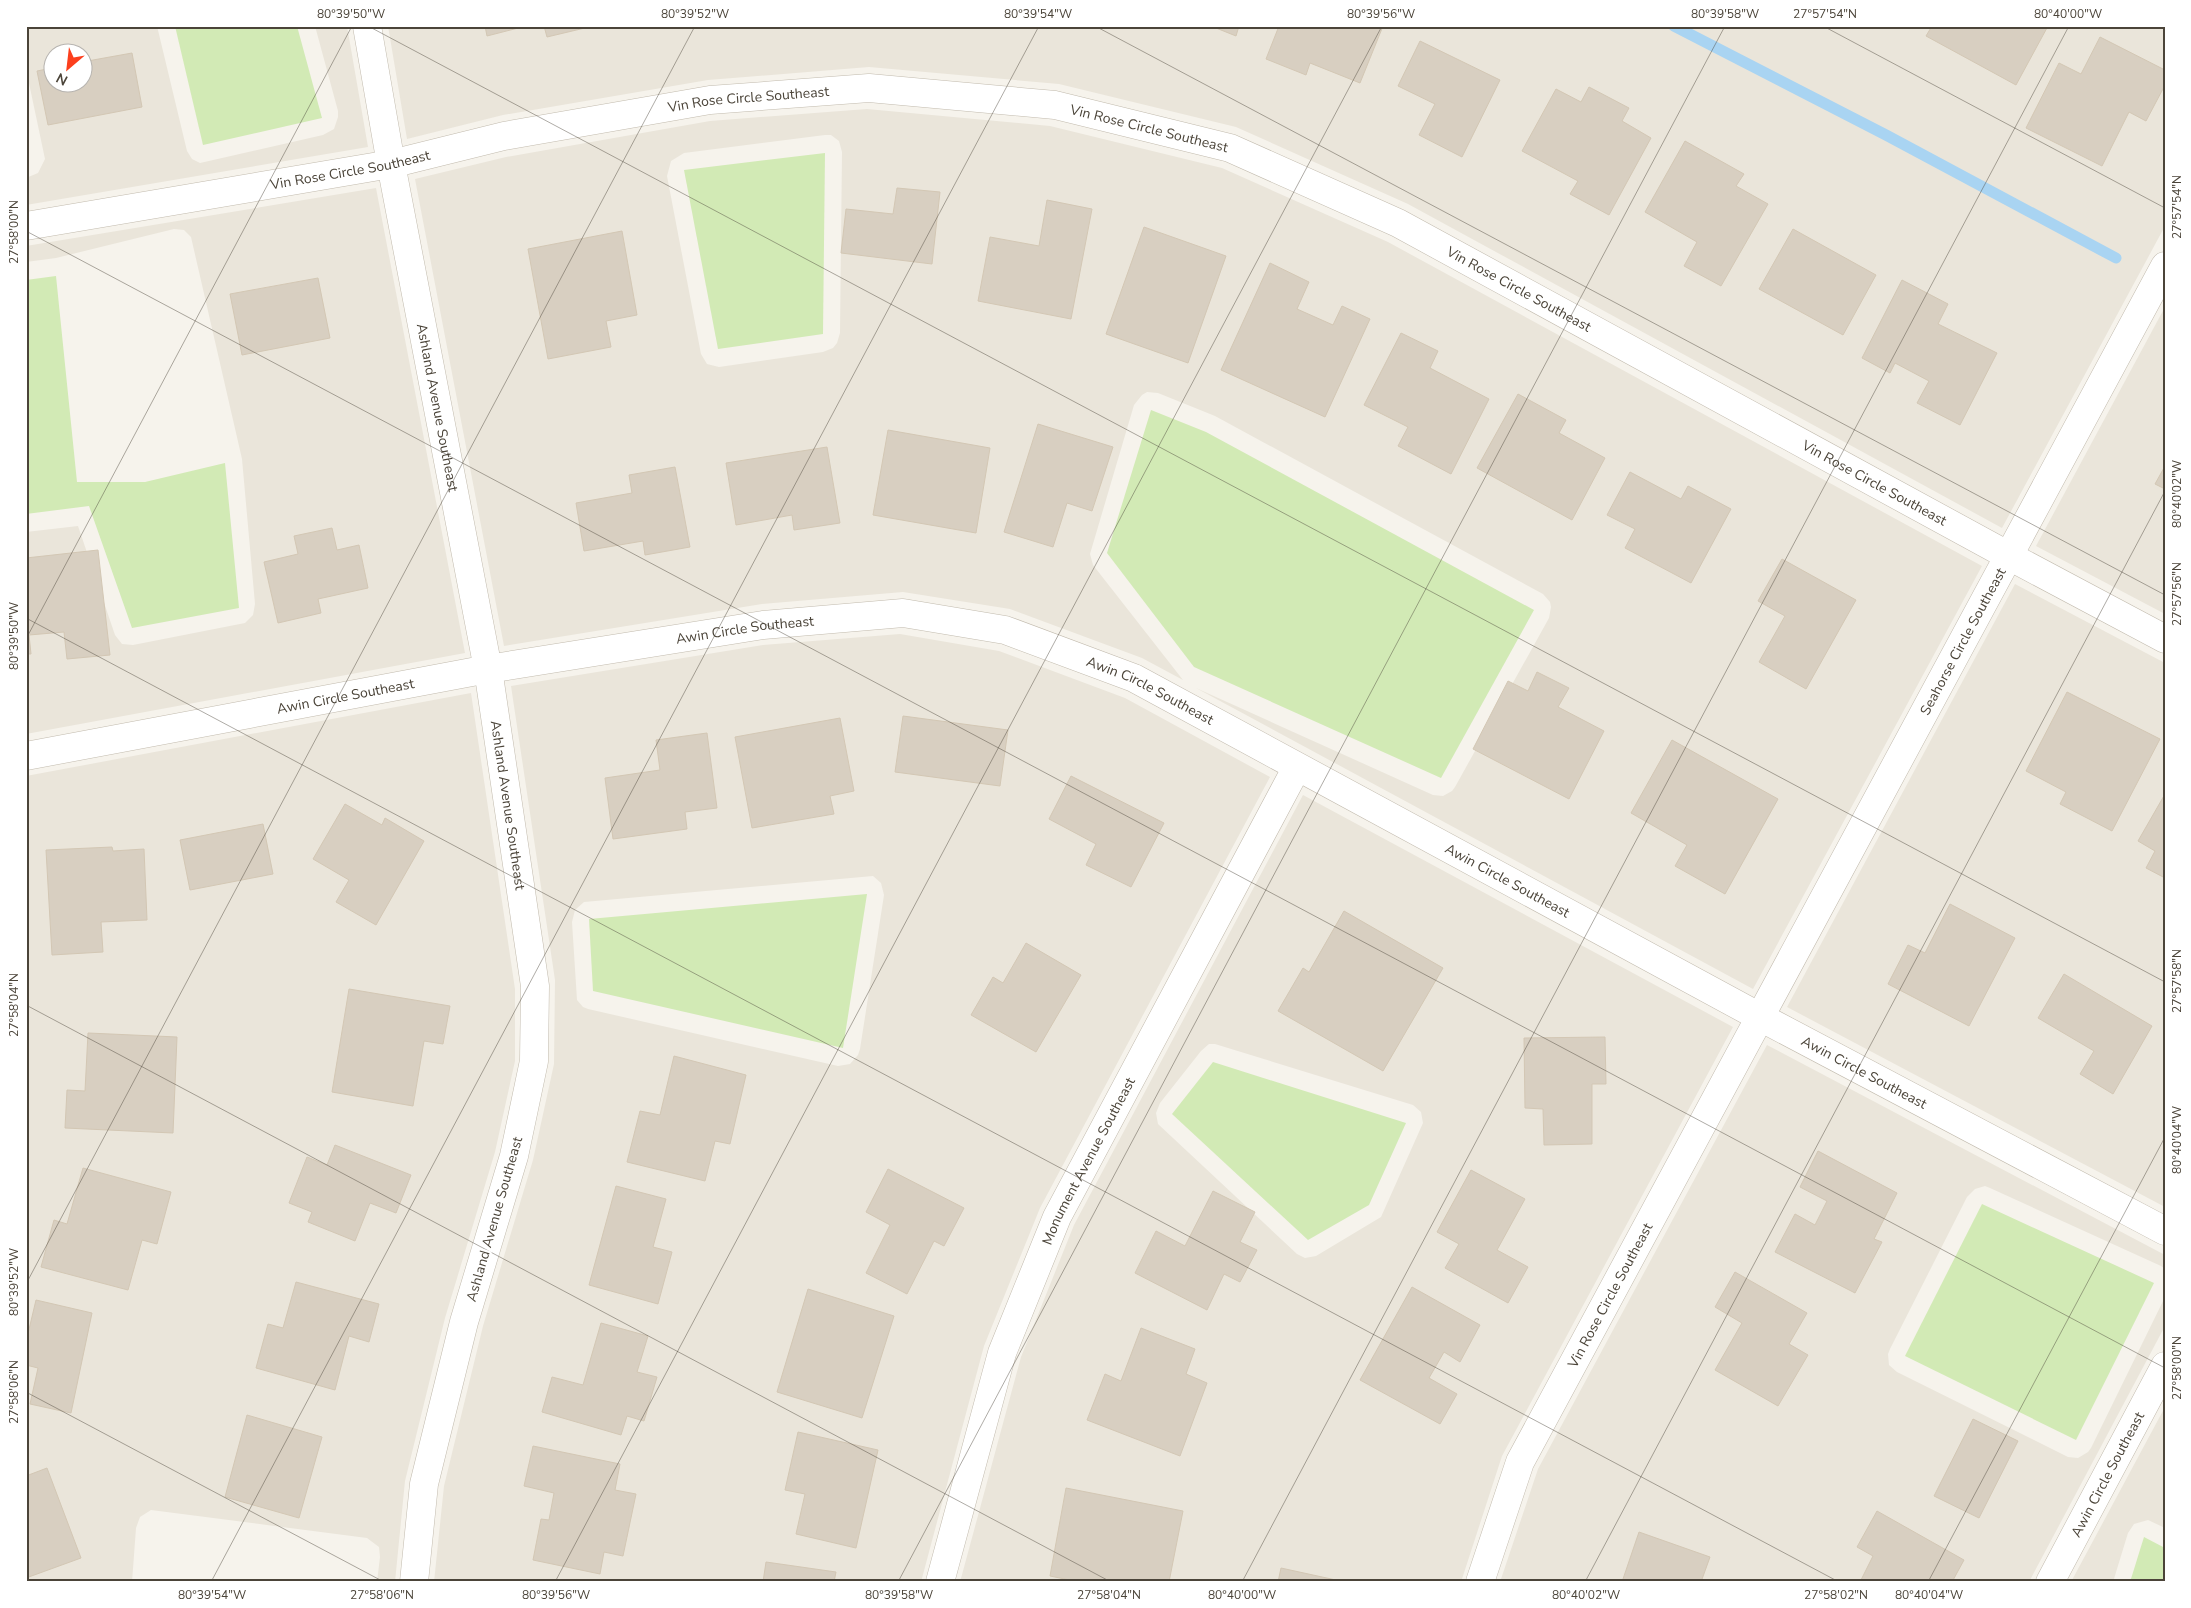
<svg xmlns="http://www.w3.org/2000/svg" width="2191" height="1608" viewBox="0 0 2191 1608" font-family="'Nunito Sans',sans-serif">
<rect width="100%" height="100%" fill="#f6f3ec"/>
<g fill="#eae5da" fill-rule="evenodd">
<path d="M26,26h131l30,125 5,8 8,4 123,-28 11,-6 4,-12v-6l-23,-85h32l21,121 -342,58v-27l12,-5 7,-14 -19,-90zM52,52h30v30h-30z"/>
<path d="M388,26h1777v200l-163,302 -594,-324 -172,-77 -177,-43 -190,-17 -161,13 -205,35 -96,24z"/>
<path d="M867,109l183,17 172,42 166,74 594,324 -229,423 -557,-301 237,107 10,1 9,-5 3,-4 94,-169 2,-11 -1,-5 -7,-8 -328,-178 -57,-23 -11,-1 -5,3 -8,10 -44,149 3,11 90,115 -41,-22 -132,-49 -107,-17 -141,12 -258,42 -89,-467 91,-22 204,-36zM825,135h6l8,6 3,11 -2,181 -3,10 -4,5 -10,4 -104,15 -12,-3 -6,-10 -34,-178 4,-15 13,-8z"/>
<path d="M376,188l89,465 -439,81v-202l52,-6 37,109 7,9 11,1 112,-22 8,-8 2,-11 -13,-145 -51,-222 -7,-7 -10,-1 -118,29 -30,4v-16z"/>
<path d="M2165,307v307l-129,-68z"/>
<path d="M2015,584l150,79v544l-378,-200z"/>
<path d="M900,634l99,17 126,47 145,79 -230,431 -56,138 -63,236h-487l10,-96 39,-160 50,-166 21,-96 1,-84 -44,-294 252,-41zM873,876l8,7 3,12 -24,154 -2,6 -8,9 -12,2 -250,-57 -5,-2 -6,-7 -5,-78 3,-12 9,-8z"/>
<path d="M471,693l44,296v72l-20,91 -50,166 -40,163 -10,101h-18l3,-25 -1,-10 -12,-9 -216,-28 -11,7 -4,11 -4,54h-106v-806z"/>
<path d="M1303,795l430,232 -231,429 -41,126h-501l61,-225 53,-132zM1209,1044h6l198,61 8,7 2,11 -42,94 -65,39 -11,2 -8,-4 -139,-130 -2,-11 4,-10 41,-52z"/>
<path d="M1767,1045l398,210v14l-4,-3 -171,-78 -5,-2 -10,3 -8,8 -77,152 -2,5 1,11 8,7 171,85 10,1 10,-6 3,-4 74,-151v29l-136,256h-529l38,-113z"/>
<path d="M2165,1407v121l-17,-8 -14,4 -6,9 -15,49h-42z"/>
</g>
<g fill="#d2eab5">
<path d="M175,26h122l25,92 -119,27z"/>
<path d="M825,153l-2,181 -105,15 -34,-179z"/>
<path d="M56,276l21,206h68l80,-19 14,145 -107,20 -43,-122 -63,8v-234z"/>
<path d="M1151,410l55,22 328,178 -93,168 -247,-111 -87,-114z"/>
<path d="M867,894l-24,154 -250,-57 -4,-72z"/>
<path d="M1213,1062l193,61 -37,82 -61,35 -136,-126z"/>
<path d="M1982,1204l172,79 -78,157 -171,-84z"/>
<path d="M2144,1537l21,11v34h-35z"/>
</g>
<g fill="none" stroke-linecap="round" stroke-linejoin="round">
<path stroke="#a9d4f2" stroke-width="11" d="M1674,26l212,109 230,123"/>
</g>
<g fill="#d8cfc1" stroke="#d3c7b4">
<path d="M485,26h41l-39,10z"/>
<path d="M544,26h45v1l-42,10z"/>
<path d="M1211,26h28l-3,10z"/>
<path d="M1279,26h104l-23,57 -50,-20 -4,12 -40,-16z"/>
<path d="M1932,26h116l-32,59 -90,-49z"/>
<path d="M2100,37l65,33v15l-19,36 -17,-9 -27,54 -76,-38 33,-65 22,11z"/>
<path d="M1420,41l80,39 -38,77 -43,-22 16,-31 -37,-18z"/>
<path d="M132,53l10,54 -94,18 -11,-54 15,-3v14h30v-20z"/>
<path d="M1589,87l40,21 -7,13 29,17 -42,77 -39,-21 8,-13 -56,-30 34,-62 25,13z"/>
<path d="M1685,141l59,33 -8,12 32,18 -47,82 -37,-20 13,-24 -52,-30z"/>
<path d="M897,188l43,4 -8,72 -91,-11 5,-44 47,5z"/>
<path d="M1047,200l45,9 -21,110 -93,-18 12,-64 49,9z"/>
<path d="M1144,227l82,29 -38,107 -82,-29z"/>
<path d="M1793,229l83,46 -33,60 -84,-46z"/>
<path d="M622,231l15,84 -31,6 5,26 -63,12 -20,-110z"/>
<path d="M1270,263l39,19 -12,27 36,16 9,-19 28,13 -45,98 -104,-47z"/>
<path d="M318,278l12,60 -88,17 -12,-61z"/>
<path d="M1902,280l46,24 -10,20 59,29 -37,72 -43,-22 12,-22 -34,-18 -5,10 -28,-15z"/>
<path d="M1401,333l37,18 -8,17 59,31 -38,75 -53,-28 10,-19 -44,-22z"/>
<path d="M1518,394l48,26 -7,13 46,25 -33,62 -95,-52z"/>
<path d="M1038,424l75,23 -21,64 -25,-8 -14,44 -49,-15z"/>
<path d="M888,430l102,18 -14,85 -103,-18z"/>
<path d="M827,447l13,76 -46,7 -2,-15 -56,10 -10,-62z"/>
<path d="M2165,466v23l-10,-5z"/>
<path d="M675,467l15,80 -45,8 -2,-14 -59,10 -8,-48 56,-10 -3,-18z"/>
<path d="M1630,472l51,27 7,-13 43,23 -40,74 -66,-35 10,-19 -28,-14z"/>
<path d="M332,528l5,22 22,-5 9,43 -50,11 3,14 -43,10 -14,-61 34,-8 -4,-18z"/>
<path d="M98,550l12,105 -43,4 -3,-27 -35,3 2,19h-5v-96z"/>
<path d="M1782,559l74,41 -50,89 -47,-27 26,-46 -27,-15z"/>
<path d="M1537,672l32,16 -11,19 46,24 -35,68 -96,-50 35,-68 20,10z"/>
<path d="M2067,692l93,47 -48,92 -52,-27 6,-12 -40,-21z"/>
<path d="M903,716l105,14 -8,56 -105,-14z"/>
<path d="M840,718l14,73 -24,5 4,18 -82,14 -17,-91z"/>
<path d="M707,733l10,75 -32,4 2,17 -74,10 -8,-61 55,-8 -4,-30z"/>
<path d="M1672,740l106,59 -53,95 -50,-28 12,-21 -56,-32z"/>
<path d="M1071,776l93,47 -33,64 -45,-22 10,-21 -47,-25z"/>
<path d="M2165,794v84l-19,-10 9,-17 -17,-10z"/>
<path d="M345,804l37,21 3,-7 39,23 -48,84 -40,-23 13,-22 -36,-21z"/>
<path d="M263,824l10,50 -83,16 -10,-50z"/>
<path d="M112,847l1,4 31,-2 3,71 -46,2 2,30 -51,3 -6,-105z"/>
<path d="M1950,904l65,34 -46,88 -81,-42 20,-39 17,8z"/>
<path d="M1344,911l99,57 -60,103 -105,-60 25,-43 6,4z"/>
<path d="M1026,943l55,32 -45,77 -65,-37 22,-38 10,6z"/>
<path d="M2064,974l88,52 -39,68 -33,-20 14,-23 -56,-33z"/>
<path d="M349,989l101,17 -7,38 -19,-3 -11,65 -81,-14z"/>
<path d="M88,1033l89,4 -4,96 -108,-5 2,-38 18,1z"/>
<path d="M1605,1037l1,47h-14v60l-48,1 -1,-36 -18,-1 -1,-70z"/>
<path d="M674,1056l72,19 -16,69 -15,-3 -10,40 -78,-19 13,-51 20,4z"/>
<path d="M335,1145l76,30 -15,38 -26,-10 -15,38 -47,-19 4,-10 -23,-9 18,-46 20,8z"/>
<path d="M1818,1151l79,42 -23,46 8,3 -27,51 -80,-41 20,-38 20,11 12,-24 -27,-14z"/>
<path d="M83,1168l88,24 -14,52 -15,-4 -14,50 -87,-23 13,-47 13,4z"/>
<path d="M888,1169l76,39 -20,38 -10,-5 -27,53 -41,-21 24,-48 -24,-13z"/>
<path d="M1471,1170l54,29 -28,51 31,17 -20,36 -63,-35 14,-24 -22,-12z"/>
<path d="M616,1186l50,13 -13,48 19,5 -14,52 -69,-19z"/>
<path d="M1213,1191l42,21 -15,30 17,8 -17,32 -16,-8 -17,36 -72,-37 21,-42 29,15z"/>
<path d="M1735,1272l72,41 -18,31 19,11 -30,51 -63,-36 27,-47 -27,-16z"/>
<path d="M296,1282l83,22 -10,38 -20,-6 -14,54 -79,-22 12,-44 15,4z"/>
<path d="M1412,1287l68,38 -20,37 -16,-10 -15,26 28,16 -17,30 -80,-44z"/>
<path d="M808,1289l86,27 -32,102 -85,-26z"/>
<path d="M36,1300l56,13 -21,100 -41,-9 8,-36 -12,-3v-23z"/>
<path d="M601,1323l47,13 -11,36 20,5 -13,44 -17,-5 -6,19 -79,-23 10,-35 31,8z"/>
<path d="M1141,1328l54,21 -9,25 21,9 -27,73 -93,-36 18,-46 16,7z"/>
<path d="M247,1415l75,22 -23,81 -74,-21z"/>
<path d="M1973,1419l45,22 -39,77 -45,-22z"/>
<path d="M798,1432l80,18 -22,98 -60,-14 9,-40 -20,-4z"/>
<path d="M533,1446l87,18 -5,26 21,4 -13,62 -19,-4 -4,22 -67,-14 8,-41 8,1 5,-27 -30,-7z"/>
<path d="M47,1468l34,90 -55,20v-102z"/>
<path d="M1066,1488l117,23 -14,71h-90l-29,-6z"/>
<path d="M1877,1511l87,49 -12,22h-92l13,-26 -16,-9z"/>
<path d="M1639,1532l71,25 -9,25h-79z"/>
<path d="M766,1562l70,10 -2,10h-71z"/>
<path d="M1281,1568l64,14h-67z"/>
</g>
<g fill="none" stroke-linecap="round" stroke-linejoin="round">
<defs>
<g id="minor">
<path id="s1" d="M367,26l24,138 97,505 47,317 -1,75 -20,95 -50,166 -40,162 -10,98"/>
<path id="s2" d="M26,226l365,-62 113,-28 206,-36 159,-12 186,17 175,43 168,75 611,333 156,83"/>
<path id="s3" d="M26,756l462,-87 275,-44 140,-12 102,17 129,48 626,339 405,214"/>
<path id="s4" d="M940,1582l62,-229 55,-136 240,-450"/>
<path id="s5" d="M1480,1582l40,-120 645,-1196"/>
<path id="s6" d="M2050,1582l115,-216"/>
</g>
</defs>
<use href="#minor" stroke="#c2bbae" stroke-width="29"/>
<use href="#minor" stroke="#fff" stroke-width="28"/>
</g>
<path fill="none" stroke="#4b4439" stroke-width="1" stroke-opacity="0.45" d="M368,26l1797,956M1095,26l1070,569M1823,26l342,182M26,231l2139,1137M26,618l1813,964M26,639l326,-613M26,1005l1085,577M26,1284l669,-1258M26,1392l358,190M211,1582l828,-1556M555,1582l827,-1556M898,1582l827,-1556M1242,1582l827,-1556M1585,1582l580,-1091M1928,1582l237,-445"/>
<g text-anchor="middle" stroke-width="4.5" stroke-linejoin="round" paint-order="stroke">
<g font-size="14" fill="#4b4439" stroke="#fff">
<text dy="5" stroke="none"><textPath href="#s2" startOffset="734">Vin Rose Circle Southeast</textPath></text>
<text dy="5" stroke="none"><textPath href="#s2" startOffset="1139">Vin Rose Circle Southeast</textPath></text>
<text dy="5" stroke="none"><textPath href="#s2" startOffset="329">Vin Rose Circle Southeast</textPath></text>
<text dy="5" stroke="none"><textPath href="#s2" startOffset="1544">Vin Rose Circle Southeast</textPath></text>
<text dy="5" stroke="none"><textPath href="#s1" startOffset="388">Ashland Avenue Southeast</textPath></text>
<text dy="5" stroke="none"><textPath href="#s2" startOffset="1949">Vin Rose Circle Southeast</textPath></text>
<text dy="5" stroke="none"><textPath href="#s3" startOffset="730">Awin Circle Southeast</textPath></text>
<text dy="5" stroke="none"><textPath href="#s5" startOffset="1059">Seahorse Circle Southeast</textPath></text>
<text dy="5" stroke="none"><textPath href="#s3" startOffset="1150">Awin Circle Southeast</textPath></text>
<text dy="5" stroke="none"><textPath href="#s3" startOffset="325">Awin Circle Southeast</textPath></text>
<text dy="5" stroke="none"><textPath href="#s1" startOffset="792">Ashland Avenue Southeast</textPath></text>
<text dy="5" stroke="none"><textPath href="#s3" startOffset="1555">Awin Circle Southeast</textPath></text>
<text dy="5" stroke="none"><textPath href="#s3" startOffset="1960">Awin Circle Southeast</textPath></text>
<text dy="5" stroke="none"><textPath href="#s4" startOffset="448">Monument Avenue Southeast</textPath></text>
<text transform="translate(494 1219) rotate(-74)" y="5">Ashland Avenue Southeast</text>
<text dy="5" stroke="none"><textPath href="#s5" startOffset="316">Vin Rose Circle Southeast</textPath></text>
<text dy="5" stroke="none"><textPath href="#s6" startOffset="122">Awin Circle Southeast</textPath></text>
</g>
</g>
<rect width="2191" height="1608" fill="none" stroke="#ffffff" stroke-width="55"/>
<g transform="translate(68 68) rotate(208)"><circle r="24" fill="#ffffff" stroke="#b7b4b0"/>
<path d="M0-4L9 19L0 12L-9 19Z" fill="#fc3f1d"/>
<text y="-8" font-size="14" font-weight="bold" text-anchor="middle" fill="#4b4439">N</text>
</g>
<rect x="28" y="28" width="2136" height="1552" fill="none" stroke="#4b4439" stroke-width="2"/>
<g font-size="12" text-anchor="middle" fill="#4b4439">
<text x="351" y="18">80°39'50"W</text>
<text x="695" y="18">80°39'52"W</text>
<text x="1038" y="18">80°39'54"W</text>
<text x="1381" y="18">80°39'56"W</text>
<text x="1725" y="18">80°39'58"W</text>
<text x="1825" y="18">27°57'54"N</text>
<text x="2068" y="18">80°40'00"W</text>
<text transform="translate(2177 207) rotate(-90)" y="4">27°57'54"N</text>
<text transform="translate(14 232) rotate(-90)" y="4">27°58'00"N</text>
<text transform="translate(2177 494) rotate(-90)" y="4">80°40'02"W</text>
<text transform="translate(2177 594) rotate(-90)" y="4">27°57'56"N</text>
<text transform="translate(14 636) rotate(-90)" y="4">80°39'50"W</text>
<text transform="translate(2177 981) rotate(-90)" y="4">27°57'58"N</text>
<text transform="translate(14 1005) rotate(-90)" y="4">27°58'04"N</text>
<text transform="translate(2177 1140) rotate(-90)" y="4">80°40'04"W</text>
<text transform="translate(14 1282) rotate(-90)" y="4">80°39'52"W</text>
<text transform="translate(2177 1368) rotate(-90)" y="4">27°58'00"N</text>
<text transform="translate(14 1392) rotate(-90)" y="4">27°58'06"N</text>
<text x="212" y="1599">80°39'54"W</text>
<text x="382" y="1599">27°58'06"N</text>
<text x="556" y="1599">80°39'56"W</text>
<text x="899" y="1599">80°39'58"W</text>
<text x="1109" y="1599">27°58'04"N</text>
<text x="1242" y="1599">80°40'00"W</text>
<text x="1586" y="1599">80°40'02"W</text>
<text x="1836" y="1599">27°58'02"N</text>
<text x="1929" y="1599">80°40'04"W</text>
</g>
</svg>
